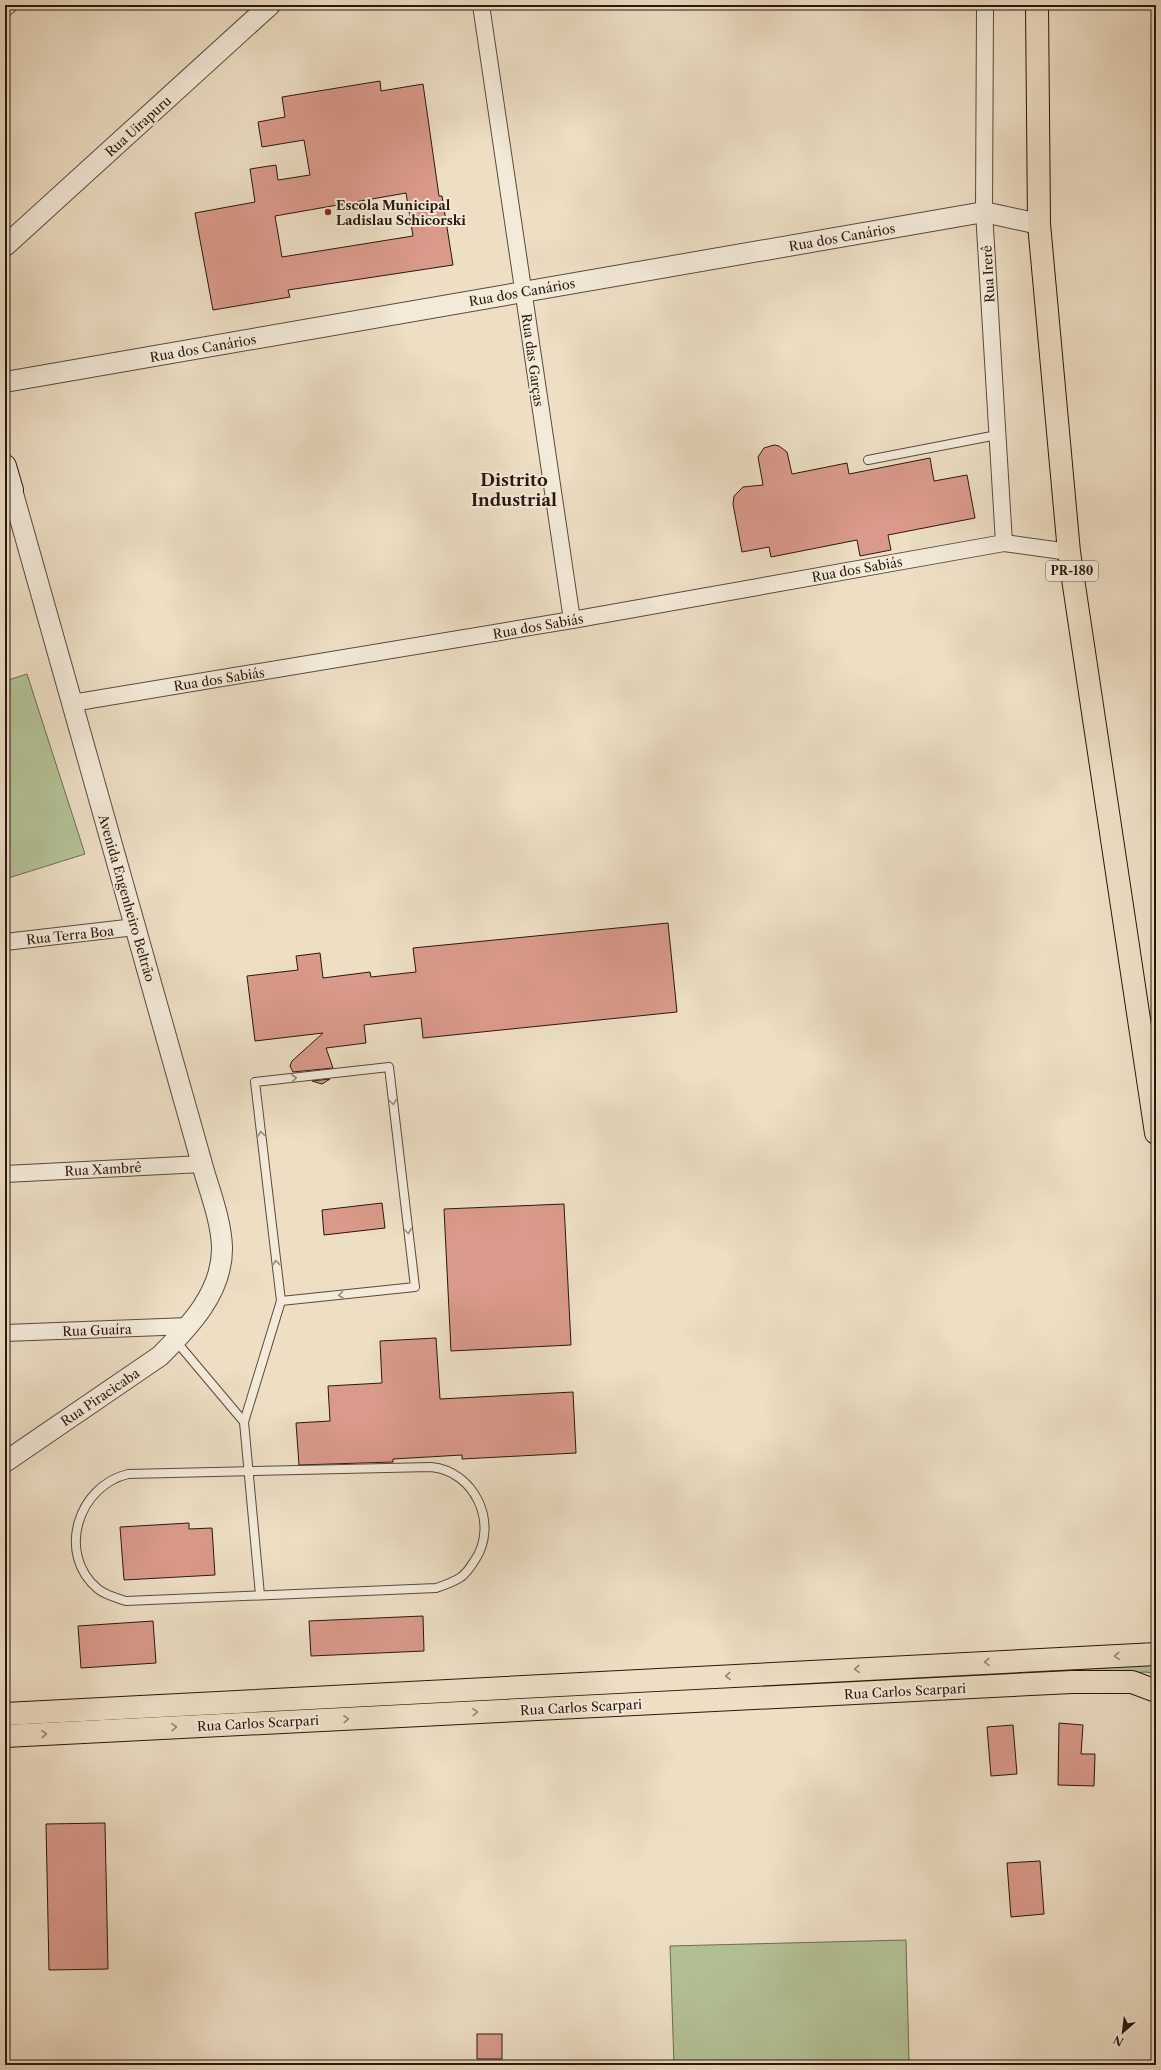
<svg xmlns="http://www.w3.org/2000/svg" width="1161" height="2070" viewBox="0 0 1161 2070" font-family="'Libre Caslon Text',serif">
<rect width="100%" height="100%" fill="#eddec4"/>
<filter id="stains"><feTurbulence type="fractalNoise" baseFrequency=".005" numOctaves="4"/><feColorMatrix values="0 0 0 0 .2 0 0 0 0 .09 0 0 0 0 .02 0 0 0 .5 -.17"/></filter>
<radialGradient id="worn" r=".72"><stop offset=".6" stop-color="#630" stop-opacity="0"/><stop offset="1" stop-color="#630" stop-opacity=".3"/></radialGradient>
<g fill="#b4c297" stroke="#6e6d52">
<path d="M27,674l58,180 -80,25v-198z"/>
<path d="M1156,1661v13l-10,-2 -103,5 -1,-7z"/>
<path d="M906,1940l3,122 -235,3 -4,-119z"/>
</g>
<g fill="#da9a8b" stroke="#28180e" fill-rule="evenodd">
<path d="M380,81l1,10 42,-7 16,112h3l11,69 -165,25 2,7 -77,13 -18,-97 60,-11 -5,-33 26,-4 2,15 32,-5 -6,-35 -42,7 -4,-25 27,-5 -3,-20zM406,193l7,43 -131,21 -7,-41z"/>
<path d="M774,445l5,1 8,6 5,22 55,-11 2,11 81,-16 4,23 33,-6 8,43 -87,17 3,15 -31,6 -3,-16 -86,17 -2,-10 -27,5 -9,-48 1,-8 9,-9 20,-2 -5,-28 6,-9z"/>
<path d="M668,923l9,89 -254,26 -2,-20 -57,7 2,18 -40,5 7,20 -40,4 -3,-6 2,-5 31,-28 -68,8 -8,-65 51,-6 -2,-14 24,-3 3,25 47,-6 1,5 45,-5 -3,-24z"/>
<path d="M330,1079l-8,5 -10,-3z"/>
<path d="M382,1203l3,25 -61,7 -2,-25z"/>
<path d="M564,1204l7,141 -120,6 -7,-142z"/>
<path d="M436,1338l4,61 133,-7 3,61 -114,6v-4l-69,4v3l-94,3 -3,-42 34,-2 -2,-35 54,-3 -2,-42z"/>
<path d="M189,1523v6l23,-1 3,47 -91,5 -4,-53z"/>
<path d="M423,1616l1,35 -113,5 -2,-35z"/>
<path d="M153,1621l3,42 -75,5 -3,-42z"/>
<path d="M1059,1723l24,2 -2,29h14l-1,32 -36,-1z"/>
<path d="M1013,1725l4,49 -26,2 -4,-49z"/>
<path d="M105,1823l3,146 -59,1 -3,-146z"/>
<path d="M1040,1861l4,53 -33,3 -4,-54z"/>
<rect x="477" y="2034" width="25" height="25"/>
</g>
<g fill="none" stroke-linecap="round" stroke-linejoin="round">
<defs>
<g id="service">
<path d="M868,460l129,-25"/>
<path d="M175,1340l69,82"/>
<path d="M431,1467c44,4 68,57 44,93 -4,6 -8,13 -14,17 -7,5 -16,8 -25,11l-310,13c-9,-3 -21,-6 -28,-12 -42,-35 -20,-103 30,-115z"/>
<path d="M260,1595l-16,-173 37,-121 -26,-219 134,-15 26,220 -134,14"/>
</g>
<g id="minor">
<path d="M481,5l91,615"/>
<path d="M985,5l-1,207 20,331"/>
<path d="M5,8l4,-3"/>
<path d="M72,703l500,-83 432,-77 65,9"/>
<path d="M5,942l130,-15"/>
<path d="M5,1174l197,-10"/>
<path d="M5,1333l184,-7"/>
</g>
<g id="tertiary">
<path d="M5,246l265,-241"/>
<path d="M5,382l979,-170 55,12"/>
<path d="M5,1462l155,-106c29,-29 63,-64 62,-109 -1,-28 -13,-57 -20,-83l-190,-674"/>
</g>
<path id="secondary" d="M5,466l7,24 -7,2"/>
<g id="primary">
<path d="M1037,5l2,219 30,328 87,581"/>
<path d="M5,1714l1151,-60"/>
<path d="M5,1736l1067,-54h60l24,9"/>
</g>
</defs>
<use href="#service" stroke="#594a3c" stroke-width="10"/>
<use href="#minor" stroke="#594a3c" stroke-width="18"/>
<use href="#tertiary" stroke="#594a3c" stroke-width="22"/>
<use href="#secondary" stroke="#28180e" stroke-width="24"/>
<use href="#primary" stroke="#28180e" stroke-width="24"/>
<use href="#service" stroke="#f3ead9" stroke-width="8"/>
<use href="#minor" stroke="#f3ead9" stroke-width="16"/>
<use href="#tertiary" stroke="#f3ead9" stroke-width="20"/>
<use href="#secondary" stroke="#f3ead9" stroke-width="22"/>
<use href="#primary" stroke="#eddec4" stroke-width="22"/>
</g>
<defs><path id="oneway-chevron" d="M-2-3.5L2.5 0L-2 3.5" fill="none" stroke-width="1.6" stroke-linecap="round" stroke-linejoin="round"/></defs>
<g stroke="#988c7e">
<use href="#oneway-chevron" transform="translate(294 1078) rotate(-6)"/>
<use href="#oneway-chevron" transform="translate(393 1102) rotate(83)"/>
<use href="#oneway-chevron" transform="translate(261 1134) rotate(-97)"/>
<use href="#oneway-chevron" transform="translate(408 1231) rotate(83)"/>
<use href="#oneway-chevron" transform="translate(276 1263) rotate(-97)"/>
<use href="#oneway-chevron" transform="translate(341 1295) rotate(174)"/>
</g>
<g stroke="#948572">
<use href="#oneway-chevron" transform="translate(1117 1656) rotate(177)"/>
<use href="#oneway-chevron" transform="translate(987 1662) rotate(177)"/>
<use href="#oneway-chevron" transform="translate(857 1669) rotate(177)"/>
<use href="#oneway-chevron" transform="translate(728 1676) rotate(177)"/>
<use href="#oneway-chevron" transform="translate(475 1712) rotate(-3)"/>
<use href="#oneway-chevron" transform="translate(346 1719) rotate(-3)"/>
<use href="#oneway-chevron" transform="translate(174 1727) rotate(-3)"/>
<use href="#oneway-chevron" transform="translate(44 1734) rotate(-3)"/>
</g>
<circle fill="#8f2418" stroke="#f3ead9" stroke-width="1.5" cx="328" cy="212" r="4"/>
<g text-anchor="middle" stroke-width="4" stroke-linejoin="round" paint-order="stroke">
<rect fill="#f3ead9" stroke="#65574b" stroke-width="1" x="1046" y="561" width="52" height="20" rx="3"/>
<g font-size="12" font-weight="bold" fill="#28180e">
<text x="1072" y="575">PR-180</text>
</g>
<g font-size="13" fill="#28180e" stroke="#f3ead9">
<text transform="translate(138 126) rotate(-42)" y="5">Rua Uirapuru</text>
<text transform="translate(842 237) rotate(-10)" y="5">Rua dos Canários</text>
<text transform="translate(988 274) rotate(-93)" y="5">Rua Irerê</text>
<text transform="translate(522 292) rotate(-10)" y="5">Rua dos Canários</text>
<text transform="translate(203 348) rotate(-10)" y="5">Rua dos Canários</text>
<text transform="translate(533 360) rotate(82)" y="5">Rua das Garças</text>
<text transform="translate(857 569) rotate(-10)" y="5">Rua dos Sabiás</text>
<text transform="translate(538 626) rotate(-10)" y="5">Rua dos Sabiás</text>
<text transform="translate(219 679) rotate(-9)" y="5">Rua dos Sabiás</text>
<text transform="translate(127 898) rotate(74)" y="5">Avenida Engenheiro Beltrão</text>
<text transform="translate(70 935) rotate(-6)" y="5">Rua Terra Boa</text>
<text transform="translate(103 1169) rotate(-3)" y="5">Rua Xambrê</text>
<text transform="translate(97 1330) rotate(-2)" y="5">Rua Guaíra</text>
<text transform="translate(100 1397) rotate(-34)" y="5">Rua Piracicaba</text>
<text transform="translate(905 1691) rotate(-3)" y="5">Rua Carlos Scarpari</text>
<text transform="translate(581 1707) rotate(-3)" y="5">Rua Carlos Scarpari</text>
<text transform="translate(258 1723) rotate(-3)" y="5">Rua Carlos Scarpari</text>
</g>
<g font-size="13" font-weight="bold" fill="#28180e" stroke="#f3ead9" text-anchor="start">
<text x="336" y="210">Escola Municipal<tspan x="336" dy="15">Ladislau Schicorski</tspan></text>
</g>
<g font-size="17" font-weight="bold" fill="#28180e" stroke="#f3ead9">
<text x="514" y="486">Distrito<tspan x="514" dy="20">Industrial</tspan></text>
</g>
</g>
<rect width="1161" height="2070" fill="none" stroke="#eddec4" stroke-width="20"/>
<rect x="6" y="6" width="1149" height="2058" fill="none" stroke="#28180e" stroke-width="2"/>
<rect x="10" y="10" width="1141" height="2050" fill="none" stroke="#28180e"/>
<g transform="translate(1123 2032) rotate(208)" stroke="#f3ead9" stroke-width="3" paint-order="stroke">
<path d="M0-3L7 15L0 10L-7 15Z" fill="#28180e"/>
<text y="-6" font-size="11" font-weight="bold" text-anchor="middle" fill="#28180e">N</text>
</g>
<rect width="100%" height="100%" filter="url(#stains)"/>
<rect width="100%" height="100%" fill="url(#worn)"/>
</svg>
